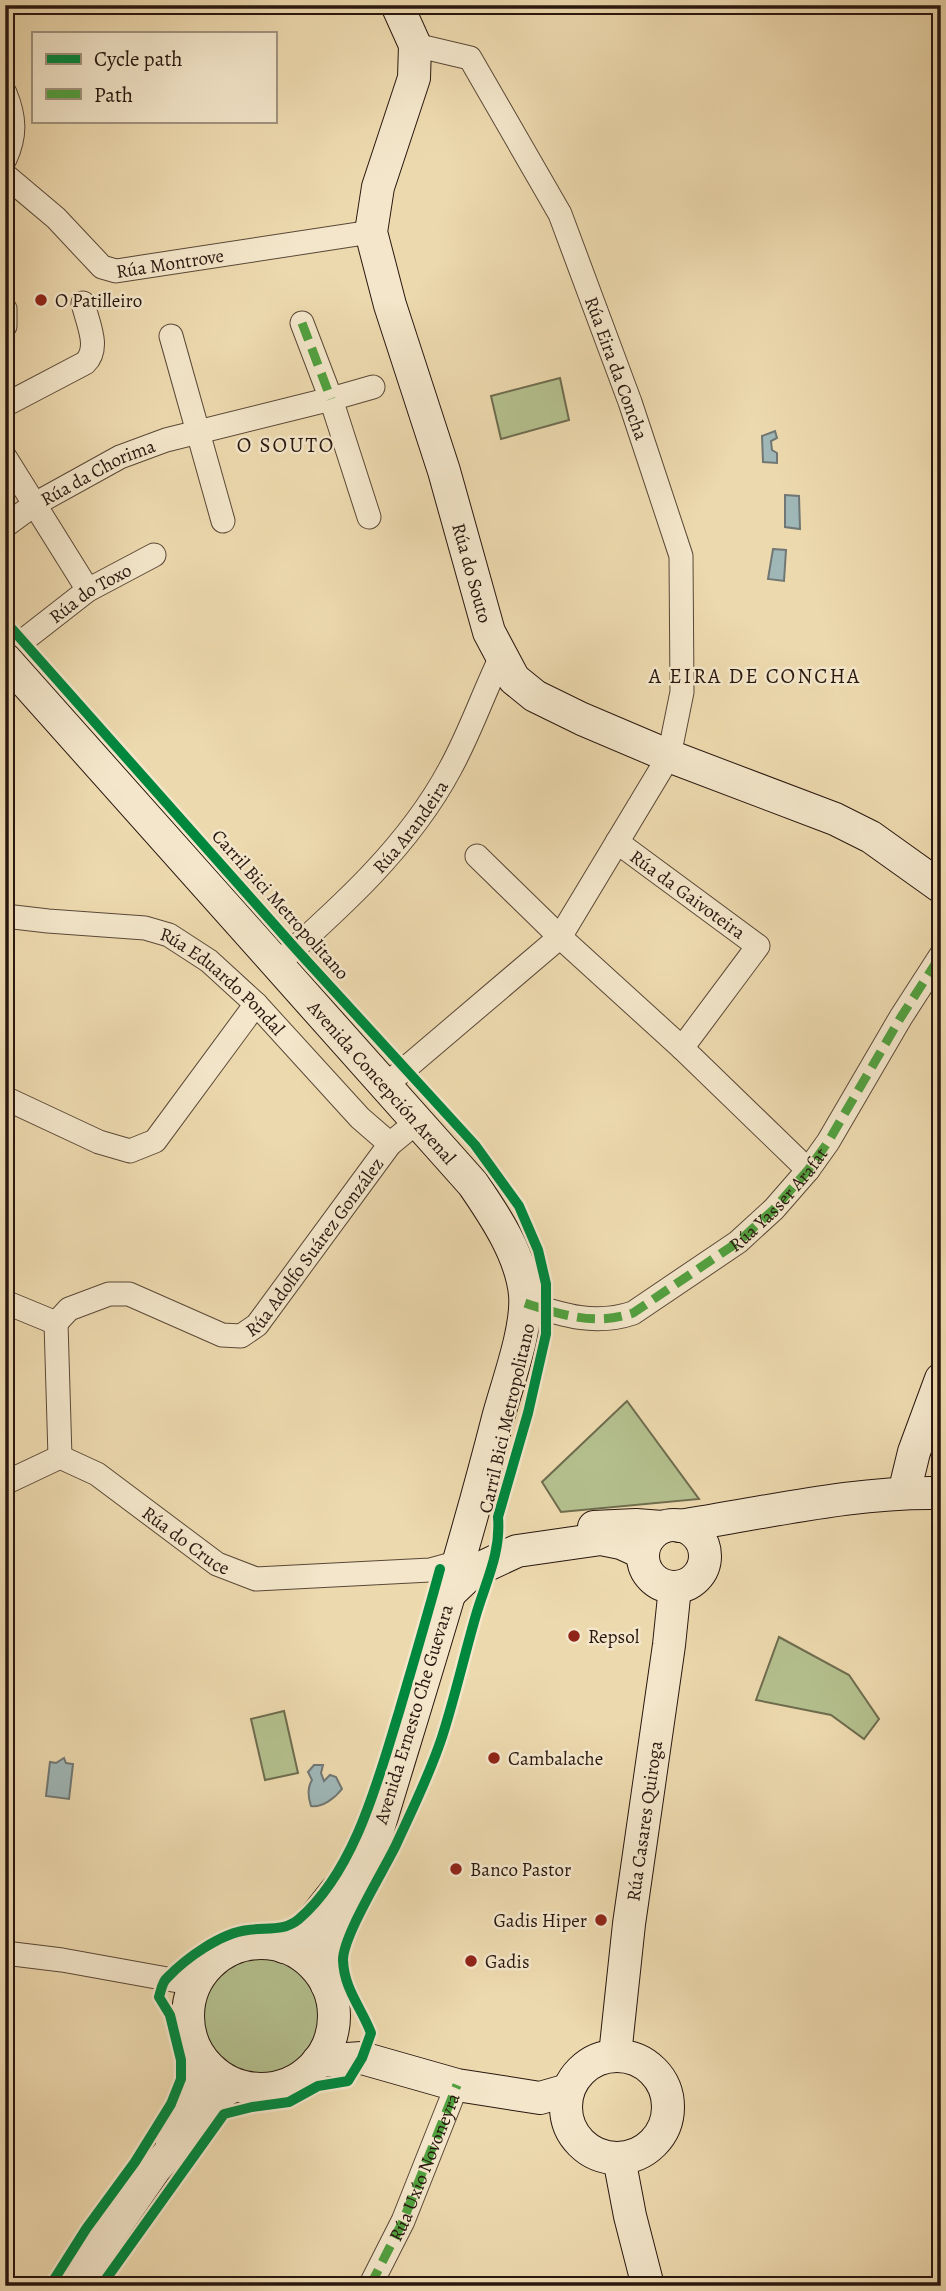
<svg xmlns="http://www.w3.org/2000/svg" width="946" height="2291" viewBox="0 0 946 2291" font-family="Alegreya,serif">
<rect width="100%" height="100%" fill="#edd9ae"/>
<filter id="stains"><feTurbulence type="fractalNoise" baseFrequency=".00286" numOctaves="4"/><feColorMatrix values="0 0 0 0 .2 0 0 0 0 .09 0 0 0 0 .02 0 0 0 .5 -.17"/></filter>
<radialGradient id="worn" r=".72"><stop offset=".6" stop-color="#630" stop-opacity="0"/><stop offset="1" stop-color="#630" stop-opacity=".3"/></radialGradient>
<g fill="#b4c08e" stroke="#6e6c4e" stroke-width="2">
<path d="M560,378l9,42 -68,19 -10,-43z"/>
<path d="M627,1401l72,98 -138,13 -19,-30z"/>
<path d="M779,1637l70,38 30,44 -15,20 -33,-24 -75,-15z"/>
<path d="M284,1711l14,62 -33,7 -14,-61z"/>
<circle cx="259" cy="2015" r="60"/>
</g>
<g fill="#9fb7b7" stroke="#707774" stroke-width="2">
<path d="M775,431l2,7 -6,3 1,9 5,3v10l-14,-1 -1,-26z"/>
<path d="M785,495l14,1 1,33 -15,-2z"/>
<path d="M773,549l13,1 -2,31 -16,-2z"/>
<path d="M64,1758l2,5 7,1 -4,35 -23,-3 4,-34 6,1z"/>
<path d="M314,1765h9l-2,8 3,8 6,-6 6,2 6,12c-7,9 -20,19 -31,17 -3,-9 -4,-18 1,-26l-4,-8z"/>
</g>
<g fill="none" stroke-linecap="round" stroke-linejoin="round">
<defs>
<g id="street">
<path d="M5,93c10,24 11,43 0,66"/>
<path id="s1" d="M5,175l51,43 46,49 14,4 255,-39"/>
<path d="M5,309v17"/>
<path d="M302,323l29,76 42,-12"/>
<path d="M171,336l52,185"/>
<path d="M5,405l80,-42c16,-15 2,-41 -2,-60"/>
<path d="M5,457l83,133"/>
<path id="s2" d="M5,526l30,-22 85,-47 46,-17 165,-41 38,118"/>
<path id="s3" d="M29,636l59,-46 66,-35"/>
<path d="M477,856l83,81 122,111 76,-102 -141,-104"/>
<path id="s4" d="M5,916l43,5 97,7 24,7 40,26 47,43 104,114 30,26"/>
<path id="s5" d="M277,964c64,-57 132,-118 173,-195 20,-36 33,-75 51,-112"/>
<path d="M682,1048l126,122"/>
<path d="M386,1085l174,-148 109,-181 13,-64 -1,-136 -51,-154 -70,-188 -90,-156 -55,-13"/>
<path d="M5,1098l94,44 31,9 25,-10 101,-137"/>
<path id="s6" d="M5,1302l51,21 13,-14 40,-15h20l93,41 19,1 16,-11 133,-181 28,-23"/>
<path d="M525,1303c37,12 70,23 108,10l105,-71 36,-33 34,-39 20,-28 73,-125 40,-62"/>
<path d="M56,1323l4,134"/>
<path id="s7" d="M60,1457l37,17 120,90 39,15 174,-9 29,-8"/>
<path d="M5,1483l55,-26"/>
<path d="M5,1953l57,7 133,24"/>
<path id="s8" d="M370,2286l33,-65 54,-136"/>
</g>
<g id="secondary">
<path id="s9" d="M397,5l18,40 -1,33 -36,109 -7,45 19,73 54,166 45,161 25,47 21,17 47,23 87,37 166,63 36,18 70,50"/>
<path id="s10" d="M5,659l468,525c22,32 48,71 52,110 3,35 -18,90 -27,124 -36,141 -80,279 -122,418l-17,43 -28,50 -4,56"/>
<path d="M904,1493l10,-41 27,-73"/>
<circle cx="674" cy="1556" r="31"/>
<path d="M679,1526c87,-13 174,-35 262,-33"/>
<path d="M594,1527l42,-2 26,2"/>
<path d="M450,1593l22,-21 45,-21 84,-12 20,4 22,10"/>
<circle cx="261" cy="2016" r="73"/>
<path d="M284,1947l15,-9 37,-47"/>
<path id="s11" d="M615,2055l14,-131 40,-279 6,-58"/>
<circle cx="617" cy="2107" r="51"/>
<path d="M318,2061l44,-3 95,27 83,13 28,-8"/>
<path d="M170,2136l19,-36 5,-31 -3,-30"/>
<path d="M619,2158l11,58 18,70"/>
<path d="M74,2286l81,-117 69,-78 11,-6"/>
</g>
</defs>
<use href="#street" stroke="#5a4837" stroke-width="25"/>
<use href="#secondary" stroke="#29170f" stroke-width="34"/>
<use href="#street" stroke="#f3e6ca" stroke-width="23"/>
<use href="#secondary" stroke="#f3e6ca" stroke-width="32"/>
<g stroke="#51a13f" stroke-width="9" stroke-dasharray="18 9" stroke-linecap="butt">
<path d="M302,323l29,76"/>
<path id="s12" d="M525,1303c37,12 70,23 108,10l105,-71 36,-33 34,-39 20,-28 73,-125 40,-62"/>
<path d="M370,2286l33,-65 54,-136"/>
</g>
<defs>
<g id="cycleway">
<path d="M5,621l290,327 180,197 44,61 19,44 8,34v50l-18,79 -30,104c3,36 -12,64 -22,98 -12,41 -21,82 -34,122 -12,37 -30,73 -46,108 -12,25 -53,91 -53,115 1,29 18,47 28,73l-9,25 -14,23 -30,5 -29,16 -37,5 -28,7 -123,172"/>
<path d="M50,2286l36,-57 49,-67 36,-58 10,-25v-19l-11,-45 -11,-18c2,-6 3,-15 8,-19 19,-20 54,-45 81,-48 18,-3 36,2 51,-11 56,-48 79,-139 100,-207 14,-48 28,-95 41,-143"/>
</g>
</defs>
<use href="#cycleway" stroke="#f3e6ca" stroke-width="15"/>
<use href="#cycleway" stroke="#00873e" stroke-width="10"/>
</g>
<g fill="#8f2418" stroke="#f3e6ca" stroke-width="2.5">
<circle cx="41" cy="300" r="7"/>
<circle cx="574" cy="1636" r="7"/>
<circle cx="494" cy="1758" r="7"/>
<circle cx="456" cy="1869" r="7"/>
<circle cx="601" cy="1920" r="7"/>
<circle cx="471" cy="1961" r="7"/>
</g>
<g text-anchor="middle" stroke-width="5" stroke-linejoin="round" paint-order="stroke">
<g font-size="19" fill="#29170f" stroke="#f3e6ca">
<text dy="7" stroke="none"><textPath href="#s1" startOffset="203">Rúa Montrove</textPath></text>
<text transform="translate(617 368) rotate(70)" y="7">Rúa Eira da Concha</text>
<text dy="7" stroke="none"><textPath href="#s2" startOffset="108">Rúa da Chorima</textPath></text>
<text dy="7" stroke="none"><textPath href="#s9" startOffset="593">Rúa do Souto</textPath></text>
<text dy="7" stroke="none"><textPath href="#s3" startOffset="75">Rúa do Toxo</textPath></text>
<text dy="7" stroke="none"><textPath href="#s5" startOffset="192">Rúa Arandeira</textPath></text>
<text transform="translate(688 894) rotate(36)" y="7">Rúa da Gaivoteira</text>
<text transform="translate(281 904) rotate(48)" y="7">Carril Bici Metropolitano</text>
<text dy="7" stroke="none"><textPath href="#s4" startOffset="236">Rúa Eduardo Pondal</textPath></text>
<text dy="7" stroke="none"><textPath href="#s10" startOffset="567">Avenida Concepción Arenal</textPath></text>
<text dy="7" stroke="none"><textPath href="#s12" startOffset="296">Rúa Yasser Arafat</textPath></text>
<text dy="7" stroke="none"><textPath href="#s6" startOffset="374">Rúa Adolfo Suárez González</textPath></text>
<text transform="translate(506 1418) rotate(-77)" y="7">Carril Bici Metropolitano</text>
<text dy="7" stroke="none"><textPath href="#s7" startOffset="152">Rúa do Cruce</textPath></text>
<text transform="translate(413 1714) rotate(-73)" y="7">Avenida Ernesto Che Guevara</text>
<text dy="7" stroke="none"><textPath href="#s11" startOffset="236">Rúa Casares Quiroga</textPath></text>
<text dy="7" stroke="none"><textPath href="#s8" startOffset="131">Rúa Uxío Novoneyra</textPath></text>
</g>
<g font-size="19" fill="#29170f" stroke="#f3e6ca" text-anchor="start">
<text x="55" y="307">O Patilleiro</text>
<text x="588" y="1643">Repsol</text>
<text x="508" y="1765">Cambalache</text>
<text x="470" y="1876">Banco Pastor</text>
<text x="587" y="1927" text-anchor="end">Gadis Hiper</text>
<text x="485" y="1968">Gadis</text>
</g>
<g font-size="21" letter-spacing="2" fill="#29170f" stroke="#f3e6ca">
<text x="286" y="452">O SOUTO</text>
<text x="755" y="683">A EIRA DE CONCHA</text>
</g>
</g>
<rect width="946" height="2291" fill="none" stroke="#edd9ae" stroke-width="28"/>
<rect x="7" y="7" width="932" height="2277" fill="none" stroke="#29170f" stroke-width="3.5"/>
<rect x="14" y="14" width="918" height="2263" fill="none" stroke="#29170f" stroke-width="2"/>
<rect x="32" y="32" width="245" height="91" fill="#f3e6ca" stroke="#a2937f" stroke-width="2"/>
<rect x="46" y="54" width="35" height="10" fill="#00873e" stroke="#a2937f" stroke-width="2"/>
<text x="94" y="66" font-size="21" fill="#29170f">Cycle path</text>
<rect x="46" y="89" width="35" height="10" fill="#51a13f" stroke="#a2937f" stroke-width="2"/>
<text x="94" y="102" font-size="21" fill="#29170f">Path</text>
<rect width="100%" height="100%" filter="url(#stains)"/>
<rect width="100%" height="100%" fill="url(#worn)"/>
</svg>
